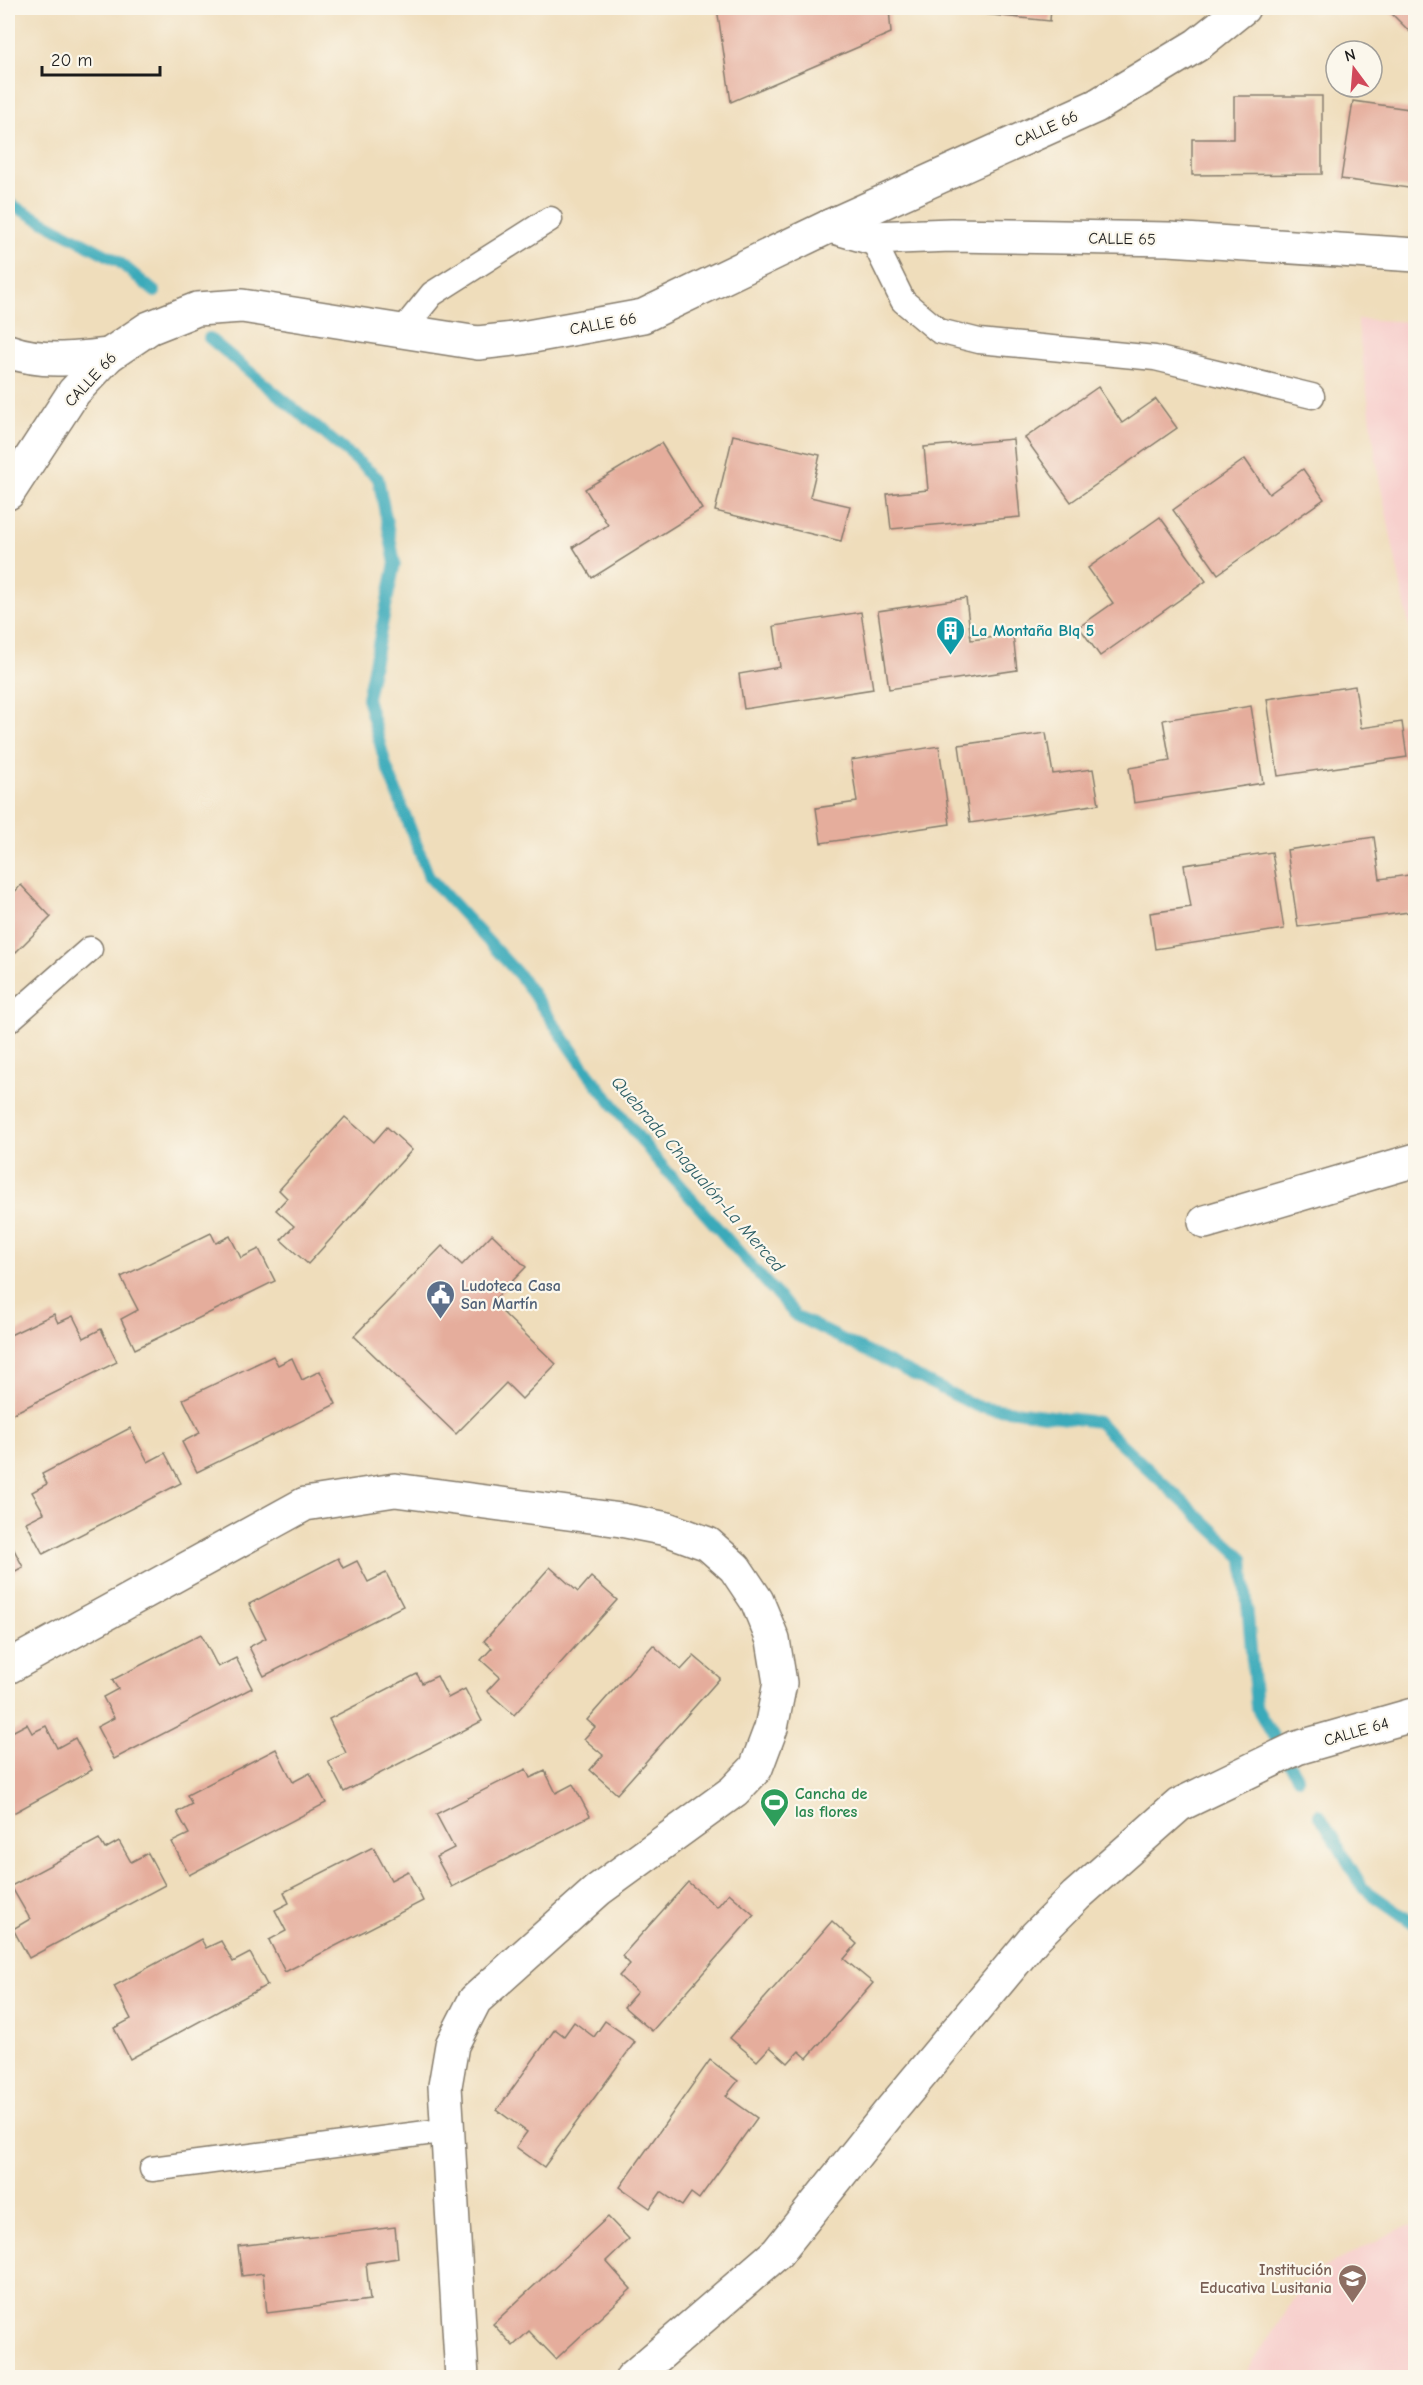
<svg xmlns="http://www.w3.org/2000/svg" width="1423" height="2385" viewBox="0 0 1423 2385" font-family="'Comic Neue',sans-serif">
<rect width="100%" height="100%" fill="#fbf7ec"/>
<filter id="ink" filterUnits="userSpaceOnUse"><feTurbulence type="fractalNoise" baseFrequency=".0167" numOctaves="2"/><feDisplacementMap in="SourceGraphic" scale="12" xChannelSelector="R" yChannelSelector="G"/><feConvolveMatrix kernelMatrix="1 2 1 2 8 2 1 2 1" color-interpolation-filters="sRGB"/></filter>
<filter id="wash" filterUnits="userSpaceOnUse"><feTurbulence type="fractalNoise" baseFrequency=".008" numOctaves="4" result="noise"/><feDisplacementMap in="SourceGraphic" scale="24" xChannelSelector="R" yChannelSelector="G"/><feGaussianBlur stdDeviation="1.35" result="paint"/><feColorMatrix in="noise" values="0 0 0 0 0 0 0 0 0 0 0 0 0 0 0 0 0 1.4 0 .05"/><feComposite in="paint" operator="in"/></filter>
<g filter="url(#wash)">
<rect width="100%" height="100%" fill="#efddbb"/>
<g fill="#f7d0cd">
<path d="M1357,319l58,3v325l-6,-21 -31,-153z"/>
<path d="M1407,2225l8,1v151h-172l66,-102z"/>
</g>
<g fill="none" stroke-linecap="round" stroke-linejoin="round">
<g stroke="#3baaba" stroke-width="12">
<path d="M8,203l110,58 37,31"/>
<path d="M209,338l169,140 17,85 -28,135 19,67 43,112 92,100 68,97 68,86 139,156 180,90 122,16 145,136 13,149 42,71"/>
<path d="M1319,1814l44,74 53,37"/>
</g>
</g>
<g id="blocks">
<g fill="#e5ad9c">
<path d="M717,8h172l2,25 -160,69z"/>
<path d="M926,8h125l-1,13z"/>
<path d="M1386,8h30v19l-5,6z"/>
<path d="M1234,96h88v78l-130,1v-36h42z"/>
<path d="M1353,101l63,9v79l-75,-10z"/>
<path d="M1098,387l24,36 34,-24 21,29 -106,74 -46,-64z"/>
<path d="M733,435l87,20 -10,42 40,9 -9,35 -126,-30z"/>
<path d="M1013,439l7,78 -129,12 -4,-35 41,-4 -4,-43z"/>
<path d="M661,443l41,66 -110,69 -19,-31 35,-22 -23,-36z"/>
<path d="M1245,459l24,35 34,-25 21,30 -106,75 -45,-64z"/>
<path d="M1160,517l46,64 -106,75 -21,-29 34,-24 -25,-35z"/>
<path d="M966,598l5,42 42,-5 4,35 -128,19 -11,-78z"/>
<path d="M861,612l12,77 -129,20 -5,-35 41,-7 -6,-41z"/>
<path d="M1355,686l6,42 41,-6 5,35 -129,19 -11,-77z"/>
<path d="M1251,706l12,77 -129,20 -5,-35 41,-7 -7,-41z"/>
<path d="M1046,733l7,41 40,-5 6,35 -129,19 -11,-78z"/>
<path d="M939,746l11,78 -129,19 -5,-35 41,-6 -6,-42z"/>
<path d="M1374,837l6,42 36,-5v37l-118,16 -11,-77z"/>
<path d="M1272,852l12,77 -129,20 -5,-36 41,-6 -7,-42z"/>
<path d="M21,885l30,32 -43,43v-61z"/>
<path d="M345,1117l29,25 13,-15 25,23 -104,114 -27,-24 13,-14 -18,-16 11,-12 -8,-8z"/>
<path d="M211,1233l5,10 14,-7 11,22 18,-9 16,32 -140,68 -14,-30 17,-9 -17,-33z"/>
<path d="M492,1234l34,33 -34,35 64,62 -34,35 -16,-16 -50,51 -102,-98 88,-90 20,19z"/>
<path d="M54,1314l4,9 15,-7 11,22 17,-9 16,33 -109,54v-80z"/>
<path d="M273,1356l5,9 14,-7 10,22 18,-9 16,33 -139,68 -15,-30 18,-9 -17,-34z"/>
<path d="M130,1428l18,34 17,-9 16,30 -138,71 -17,-32 18,-9 -12,-21 15,-8 -5,-10z"/>
<path d="M8,1538l15,29 -15,8z"/>
<path d="M338,1558l5,10 14,-7 11,21 18,-9 17,33 -139,70 -15,-29 17,-9 -17,-34z"/>
<path d="M550,1567l28,25 13,-15 26,23 -103,115 -27,-24 13,-14 -19,-17 11,-12 -8,-7z"/>
<path d="M201,1634l17,33 18,-9 16,30 -138,71 -17,-32 17,-9 -11,-21 15,-8 -6,-9z"/>
<path d="M653,1645l28,25 13,-14 26,22 -103,116 -27,-24 13,-15 -19,-16 11,-12 -8,-7z"/>
<path d="M417,1674l5,9 15,-7 11,22 17,-9 17,32 -138,71 -16,-31 18,-8 -17,-34z"/>
<path d="M27,1724l5,9 14,-7 11,22 18,-10 17,32 -84,46v-82z"/>
<path d="M276,1749l17,33 17,-9 16,30 -137,72 -17,-33 17,-8 -12,-22 15,-8 -5,-9z"/>
<path d="M526,1769l4,9 15,-7 11,22 17,-9 17,32 -138,71 -16,-30 18,-9 -18,-34z"/>
<path d="M99,1839l6,10 14,-8 12,21 17,-9 17,32 -136,73 -16,-29 17,-10 -19,-33z"/>
<path d="M373,1847l18,33 17,-9 15,30 -138,71 -16,-32 17,-9 -11,-21 14,-7 -5,-11z"/>
<path d="M688,1882l29,25 12,-14 25,22 -102,116 -28,-24 13,-15 -18,-16 11,-12 -8,-8z"/>
<path d="M832,1921l25,23 -13,15 29,24 -66,75 -8,-7 -11,12 -18,-16 -13,14 -27,-23z"/>
<path d="M201,1939l5,9 15,-7 12,21 17,-9 17,32 -137,74 -16,-31 17,-9 -17,-33z"/>
<path d="M605,2021l30,21 -91,125 -28,-20 11,-15 -30,-22 58,-81 9,7 10,-14 20,15z"/>
<path d="M710,2060l28,21 -12,15 31,22 -58,81 -8,-6 -9,13 -21,-14 -11,16 -30,-21z"/>
<path d="M608,2217l21,22 -23,22 25,28 -75,70 -27,-28 -16,15 -20,-22z"/>
<path d="M395,2227l3,31 -32,5 4,37 -103,13 -4,-40 -21,3 -4,-30z"/>
</g>
</g>
</g>
<g filter="url(#ink)">
<use href="#blocks" fill-opacity="0" stroke="#867c6c" stroke-width="1.5"/>
<g fill="none" stroke-linecap="round" stroke-linejoin="round">
<defs>
<g id="lane">
<path d="M872,238l31,63 36,30 40,10 176,17 157,38"/>
<path d="M402,331l30,-37 118,-75"/>
<path d="M8,1021l82,-72"/>
<path d="M152,2169l297,-39"/>
</g>
<g id="street">
<path d="M830,226l42,12 79,-3 218,4 247,16"/>
<path d="M8,351c33,12 66,8 101,4"/>
<path d="M8,493l66,-101 35,-37 40,-27 48,-19 45,-3 236,37 44,-5 121,-22 187,-90 266,-120 101,-61 46,-37"/>
<path d="M1205,1222l211,-62"/>
<path d="M8,1667l297,-163 90,-14 226,30 46,9 41,15 27,24 22,33 16,39 7,43 -9,45 -15,40 -22,23 -136,99 -123,110 -23,45 -7,41 17,292"/>
<path d="M632,2378l145,-125 111,-139 148,-178 40,-40 103,-91 118,-57 119,-34"/>
</g>
</defs>
<use href="#lane" stroke="#867c6c" stroke-width="27"/>
<use href="#street" stroke="#867c6c" stroke-width="36"/>
<use href="#lane" stroke="#fff" stroke-width="24"/>
<use href="#street" stroke="#fff" stroke-width="33"/>
</g>
</g>
<defs>
<symbol id="building-pin" viewBox="-11 -11 22 30"><path d="M0 17L-7.5 6A9.5 9.5 0 1 1 7.5 6Z" fill="#0f9aa8" stroke="#fbf7ec"/><path d="M-4-6H4V6H1V3H-1V6H-4ZM-2.5-4.3h1.7v1.8h-1.7ZM.8-4.3h1.7v1.8H.8ZM-2.5-1h1.7V.8h-1.7ZM.8-1h1.7V.8H.8Z" fill="#fff"/></symbol>
<symbol id="civic-pin" viewBox="-11 -11 22 30"><path d="M0 17L-7.5 6A9.5 9.5 0 1 1 7.5 6Z" fill="#5c6f8a" stroke="#fbf7ec"/><path d="M-.6-6.5H3V-4.5H.6V-3L4-1V1h2V6H-6V1h2V-1L-.6-3ZM-1.2 2.5V6h2.4V2.5Z" fill="#fff"/></symbol>
<symbol id="stadium-pin" viewBox="-11 -11 22 30"><path d="M0 17L-7.5 6A9.5 9.5 0 1 1 7.5 6Z" fill="#2e9e5b" stroke="#fbf7ec"/><path d="M0-5a6.5 5 0 1 0 0 10a6.5 5 0 1 0 0-10ZM-3.5-1.8h7v3.6h-7Z" fill="#fff"/></symbol>
<symbol id="school-pin" viewBox="-11 -11 22 30"><path d="M0 17L-7.5 6A9.5 9.5 0 1 1 7.5 6Z" fill="#8d6e63" stroke="#fbf7ec"/><path d="M0-5L7-2L0 1L-7-2ZM-4 1L0 2.5L4 1V4Q0 6-4 4Z" fill="#fff"/></symbol>
</defs>
<g fill-rule="evenodd">
<use href="#building-pin" x="934" y="614" width="33" height="45"/>
<use href="#civic-pin" x="424" y="1278" width="33" height="45"/>
<use href="#stadium-pin" x="758" y="1786" width="33" height="45"/>
<use href="#school-pin" x="1336" y="2262" width="33" height="45"/>
</g>
<g text-anchor="middle" stroke-width="4.5" stroke-linejoin="round" paint-order="stroke">
<g font-size="16" fill="#1c1c1c" stroke="#fbf7ec">
<text transform="translate(1046 128) rotate(-24)" y="6">CALLE 66</text>
<text transform="translate(1122 238) rotate(1)" y="6">CALLE 65</text>
<text transform="translate(603 323) rotate(-10)" y="6">CALLE 66</text>
<text transform="translate(90 379) rotate(-47)" y="6">CALLE 66</text>
<text transform="translate(1356 1731) rotate(-16)" y="6">CALLE 64</text>
</g>
<g font-size="16" font-weight="bold" fill="#0d838f" stroke="#fbf7ec" text-anchor="start">
<text x="971" y="636">La Montaña Blq 5</text>
</g>
<g font-size="16" font-weight="bold" fill="#4e5e75" stroke="#fbf7ec" text-anchor="start">
<text x="461" y="1291">Ludoteca Casa<tspan x="461" dy="18">San Martín</tspan></text>
</g>
<g font-size="16" font-weight="bold" fill="#27864d" stroke="#fbf7ec" text-anchor="start">
<text x="795" y="1799">Cancha de<tspan x="795" dy="18">las flores</tspan></text>
</g>
<g font-size="16" font-weight="bold" fill="#785e54" stroke="#fbf7ec" text-anchor="end">
<text x="1332" y="2275">Institución<tspan x="1332" dy="18">Educativa Lusitania</tspan></text>
</g>
<g font-size="18" font-style="italic" fill="#2a5c63" stroke="#fbf7ec">
<text transform="translate(698 1174) rotate(49)" y="6">Quebrada Chagualón-La Merced</text>
</g>
</g>
<rect width="1423" height="2385" fill="none" stroke="#fbf7ec" stroke-width="30"/>
<g transform="translate(1354 69) rotate(344)"><circle r="28" fill="#fbf7ec" stroke="#a29f99" stroke-width="1.5"/>
<path d="M0-4.5L10 22L0 15L-10 22Z" fill="#d1495b"/>
<text y="-9" font-size="16" font-weight="bold" text-anchor="middle" fill="#1c1c1c">N</text>
</g>
<path d="M42 66v9h118v-9" fill="none" stroke="#1c1c1c" stroke-width="3"/>
<text x="51" y="66" font-size="18" fill="#1c1c1c" stroke="#fbf7ec" stroke-width="4.5" paint-order="stroke">20 m</text>
</svg>
